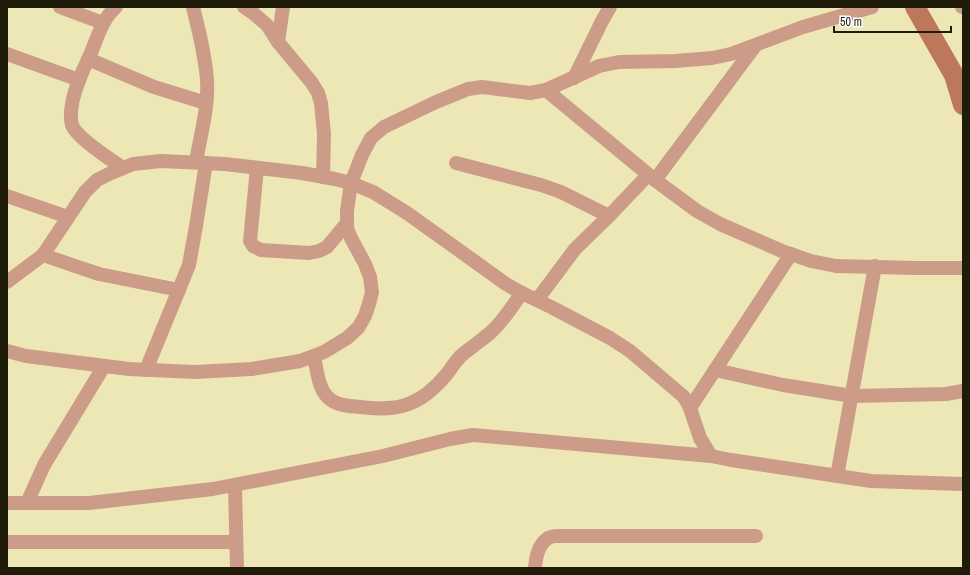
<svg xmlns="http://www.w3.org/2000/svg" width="970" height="575" viewBox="0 0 970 575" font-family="'Archivo Narrow',sans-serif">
<rect width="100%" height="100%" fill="#ede7b6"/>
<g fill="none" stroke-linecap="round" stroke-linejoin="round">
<g stroke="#cc9c89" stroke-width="14">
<path d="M60,7l43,16"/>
<path d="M116,7c-14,12 -19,32 -26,48 -7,15 -15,32 -18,49 -1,6 -2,14 0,21 4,12 39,35 51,43"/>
<path d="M193,7c6,24 12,48 14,73 2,26 -7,57 -11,82"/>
<path d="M244,7l9,6 14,12 11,17 34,41 6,10 3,10 3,31 -1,43"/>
<path d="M962,7h1"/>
<path d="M278,42l5,-35"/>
<path d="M7,54l72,26"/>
<path d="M88,59l66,28 52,16"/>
<path d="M574,78l28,-57 8,-14"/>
<path d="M546,90l109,90 42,31 23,13 62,27 29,10 25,5 80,2h47"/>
<path d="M456,163l85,22 20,7 48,24"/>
<path d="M257,168l-7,73 3,5 8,4 48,3 10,-2 8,-4 20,-24"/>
<path d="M655,180l100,-134"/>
<path d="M7,196l61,21"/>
<path d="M43,255l32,11 24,8 80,16"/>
<path d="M7,282l36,-27 42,-63 12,-12 14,-7 22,-9 28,-3 64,3 77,9 33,6 16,4 22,9 34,21 99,71 16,9 29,14 59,31 20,13 54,46 6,11 10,30 11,18"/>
<path d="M537,300l38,-51 34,-33 39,-41"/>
<path d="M7,351l19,5 103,13 66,3 57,-3 48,-8 24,-9 23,-14 11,-10 7,-12 4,-12 3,-12 -2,-15 -5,-13 -14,-26 -4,-10v-17l4,-28 11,-28 9,-17 13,-11 52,-25 32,-13 14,-2 48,6 16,-3 53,-24 20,-4 56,-1 37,-3 19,-4 72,-27 69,-20"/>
<path d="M314,356c3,14 4,35 17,44 8,6 20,6 29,7 39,5 61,-2 86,-32 5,-6 8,-12 13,-17 3,-4 8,-7 12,-10 6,-5 13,-10 19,-15 13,-11 22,-27 32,-40"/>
<path d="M146,370l43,-105 7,-39 10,-63"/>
<path d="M715,370l68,15 69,11 94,-2 17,-3"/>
<path d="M690,408l101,-154"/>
<path d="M837,476l38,-210"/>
<path d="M235,485l2,83"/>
<path d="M7,503h82l124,-14 170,-33 67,-17 23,-4 238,21 20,4 140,21 92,3"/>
<path d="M27,503l17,-38 60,-99"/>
<path d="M7,542h229"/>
<path d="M535,568c1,-11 3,-23 13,-30 2,-1 7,-2 9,-2h199"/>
</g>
<path stroke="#bd775b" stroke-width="20" d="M915,7l39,68 9,30"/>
</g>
<rect width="970" height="575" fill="none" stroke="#1f1c09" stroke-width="16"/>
<path d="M834 26v6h117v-6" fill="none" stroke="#1f1c09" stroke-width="2"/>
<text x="840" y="26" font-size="12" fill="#1f1c09" stroke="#ffffff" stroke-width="3" paint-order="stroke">50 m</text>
</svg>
